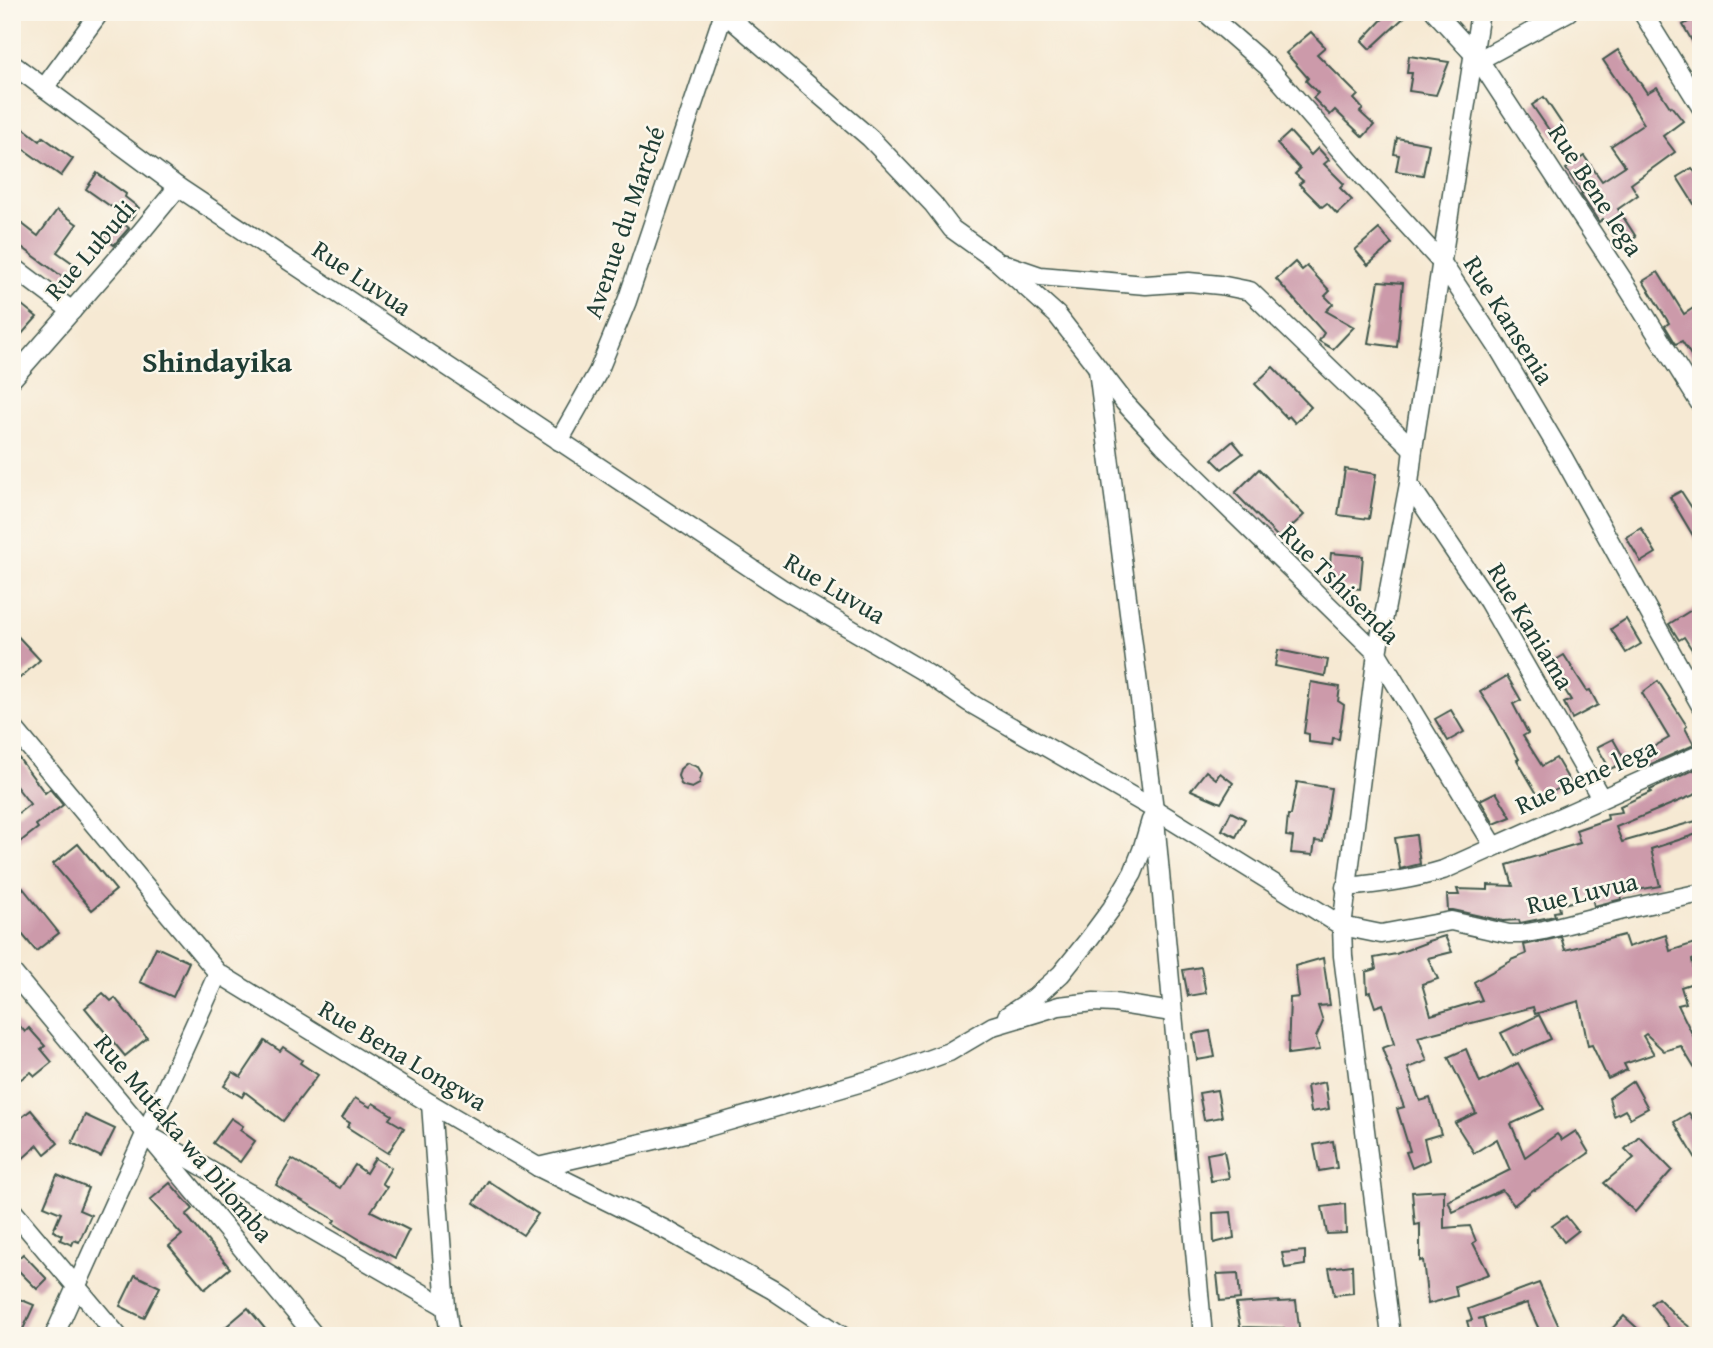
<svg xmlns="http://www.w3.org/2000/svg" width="1713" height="1348" viewBox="0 0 1713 1348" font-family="'Gentium Book Plus',serif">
<rect width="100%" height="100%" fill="#fbf7ec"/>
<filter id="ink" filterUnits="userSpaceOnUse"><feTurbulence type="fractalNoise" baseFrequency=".0143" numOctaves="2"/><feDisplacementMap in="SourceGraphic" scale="14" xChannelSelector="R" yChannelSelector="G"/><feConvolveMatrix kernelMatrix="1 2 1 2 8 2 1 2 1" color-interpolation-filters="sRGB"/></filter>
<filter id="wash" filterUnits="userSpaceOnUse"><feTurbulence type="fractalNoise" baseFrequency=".00686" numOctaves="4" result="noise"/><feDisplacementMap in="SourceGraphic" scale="28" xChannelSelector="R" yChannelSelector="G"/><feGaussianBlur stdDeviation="1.57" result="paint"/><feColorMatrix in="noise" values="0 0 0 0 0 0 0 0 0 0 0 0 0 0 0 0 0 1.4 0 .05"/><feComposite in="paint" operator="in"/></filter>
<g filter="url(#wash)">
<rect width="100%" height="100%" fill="#f6e9d3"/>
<g id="blocks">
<g fill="#cc9aaa">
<path d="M1389,12h21l-40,37 -8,-8z"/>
<path d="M1701,15v42l-18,-32z"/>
<path d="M1311,32l14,15 -8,7 41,41 -4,4 9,10 -3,3 14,13 -11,12 -28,-27 -5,5 -17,-17 5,-5 -12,-12 2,-3 -22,-25z"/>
<path d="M1618,50l29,43 10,-6 13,20 1,-1 12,15 -20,15 12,16 -44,32 7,11 -20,14 18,28 -15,10 -18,-28 -4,3 -18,-27 2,-1 -17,-25 18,-13 18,25 23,-15 -14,-20 33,-22 -13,-21h1l-29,-43z"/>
<path d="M1409,56l40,6 -13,33 -27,-4 3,-18h-5z"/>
<path d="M1544,97l22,33 -12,7 -22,-32z"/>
<path d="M12,119l28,22 3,-4 30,22 -12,17 -49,-35z"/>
<path d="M1290,132l21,23 7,-7 11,12 -5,4 20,20 -4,4 12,12 -15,14 -10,-11 -5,4 -23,-23 4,-3 -8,-7 5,-5 -23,-25z"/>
<path d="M1397,138l32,6 -6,31 -27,-4 3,-16 -5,-1z"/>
<path d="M1692,168l9,13v34l-24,-38z"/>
<path d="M97,173l29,21 -1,3 14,11 -9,12 -44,-31z"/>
<path d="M57,210l20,14 -20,28 24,17 -10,14 -59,-43v-24l26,20z"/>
<path d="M118,219l11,9 -15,17 -10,-8z"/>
<path d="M1379,229l13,15 -24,21 -13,-15z"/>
<path d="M1295,262l7,8 5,-4 23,25 -5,5 8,8 -7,7 28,16 -21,22 -14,-8 5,-8 -48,-54z"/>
<path d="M1658,272l26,42 17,-11v68l-19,-30 -6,3 -11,-18 4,-3 -26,-42z"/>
<path d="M1379,281l24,2 -6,64 -29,-4z"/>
<path d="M12,297l25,20 -25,28z"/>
<path d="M1273,367l38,40 -16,16 -6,-7 -2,2 -32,-34z"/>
<path d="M1233,441l10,12 -21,16 -10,-10z"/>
<path d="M1259,469l45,46 -25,23 -44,-45z"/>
<path d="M1345,469l31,5 -7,45 -31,-4z"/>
<path d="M1681,491l20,31v27l-31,-52z"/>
<path d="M1641,528l15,25 -15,9 -15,-25z"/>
<path d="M1331,553l32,3 -3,33 -32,-3z"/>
<path d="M1701,604v60l-17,-27 -5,3 -10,-16z"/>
<path d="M1626,619l15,25 -15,9 -15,-24z"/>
<path d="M12,630l28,30 -28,25z"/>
<path d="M1278,650l50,10 -3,16 -50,-10z"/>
<path d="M1564,655l23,36 3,-1 8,15 -26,14 -8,-16 7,-3 -22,-36z"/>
<path d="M1507,676l14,24 -8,4 15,29 -5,3 19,30 14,-8 14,24 -30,17 -23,-39 2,-1 -24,-44 -15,-23z"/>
<path d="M1658,681l29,45 -2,2 9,17 -54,24 -6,-11 35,-20 -27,-45z"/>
<path d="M1311,682l29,5 -2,14 6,4 -5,34 -6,-1 -1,7 -23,-3v-8l-5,-1z"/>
<path d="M1451,710l13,22 -16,9 -13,-22z"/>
<path d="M1613,739l13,23 -16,7 -13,-22z"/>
<path d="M12,749l33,44 5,-4 13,16 -27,20 2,3 -26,20v-30l18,-14 -18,-23z"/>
<path d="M687,763l11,4 4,7 -3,10 -7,4 -8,-2 -3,-2 -3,-8 2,-7z"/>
<path d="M1698,768l3,6v18l-85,35 6,15 74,-21 4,12 -49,16 9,37 -40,7 2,6 -28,7 -2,-9 -33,8 1,6 -6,1 1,4 -35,7 -1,-3 -16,1 -50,-11h-5l-1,-15h12l-2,-6 31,1v-5l25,1 -6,-21 73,-22 -4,-13 32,-11 -1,-5 15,-2 -2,-6 31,-14 -1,-2z"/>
<path d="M1206,771l10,8 4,-6 13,10 -12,20 -30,-13z"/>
<path d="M1297,782l34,6 -8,54 -8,-1 -2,14 -22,-2 2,-16 -7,-1 2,-21h3z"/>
<path d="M1496,792l15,25 -17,7 -14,-24z"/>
<path d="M1231,812l14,7 -9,18 -14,-7z"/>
<path d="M1416,835l4,29 -20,5 -5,-31z"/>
<path d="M78,844l38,46 -24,20 -39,-46z"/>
<path d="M23,888l36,45 -23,18 -24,-29v-25z"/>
<path d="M1624,935l4,12 38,-12 4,16 31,-10v16l-9,3 4,22 -15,5 5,16 -8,2 23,47v27l-20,-33 -17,5 -18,-17 -3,2 11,18 -30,10 3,6 -19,9 -16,-34 -4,1 -9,-45 -44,13 -2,-7 -115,30 9,24 -19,7 12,33 10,-3 11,36 -17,5 5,21 -17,8 -6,-16 4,-1 -13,-42 7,-2 -22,-59 12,-4 -11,-40 -8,3 -5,-15 -3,1 -1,-21 10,-3 -2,-11 22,-4 32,-12v-1l17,-5 7,16 -24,6 10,21 -16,5 9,31 51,-15 -8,-18 37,-21v-1l15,-6 -2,-9 37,-8 4,13z"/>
<path d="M156,947l33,15 -16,35 -33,-15z"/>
<path d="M1323,958l7,47 -12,1 5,16 -7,15 4,13 -32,4 2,-56 9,-1 -4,-31z"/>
<path d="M1201,967l5,26 -18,3 -5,-26z"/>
<path d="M103,993l8,8 4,-3 32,40 -22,18 -40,-48z"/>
<path d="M1539,1015l12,24 -38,17 -12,-23z"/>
<path d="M12,1017l13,15 4,-4 16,18 -4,3 11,13 -17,14 -4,-4 -19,13z"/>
<path d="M1210,1031l5,26 -18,3 -4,-26z"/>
<path d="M265,1041l15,10 3,-4 19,13 -2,3 18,12 -35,46 -38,-29 -3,5 -18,-11 9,-14 8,5z"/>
<path d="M1466,1049l14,34 38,-20 26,46 -33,15 14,33 32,-23 5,6 14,-9 13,22 -54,37 -1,-1 -20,16 -12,-15 -49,22 -5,-11 62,-31 -13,-31 -23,14 -19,-30 21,-10 -28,-56z"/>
<path d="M1633,1081l15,27 -18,10 -5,-8 -11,6 -5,-18z"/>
<path d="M1325,1082l4,27 -18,3 -4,-26z"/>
<path d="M1217,1090l5,27 -18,3 -5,-27z"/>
<path d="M355,1098l15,9 3,-4 19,12 -3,4 15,9 -16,25 -41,-26 3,-4 -8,-5z"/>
<path d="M31,1110l27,33 -13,11 -7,-9 -26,23v-43z"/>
<path d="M1689,1113l12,20v34l-27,-45z"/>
<path d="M85,1115l30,14 -14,28 -29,-14z"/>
<path d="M231,1118l12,8 -3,4 15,11 -15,21 -27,-19z"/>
<path d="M1639,1136l33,34 -37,42 -31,-29 30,-25 -9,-9z"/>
<path d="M1333,1141l4,27 -18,3 -5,-26z"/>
<path d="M1224,1151l5,27 -18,3 -4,-27z"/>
<path d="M375,1158l16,10 -9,15 5,4 -16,24 38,19 -14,28 -36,-19 -26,-16 2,-3 -59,-35 16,-26 48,29 15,-23 11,8z"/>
<path d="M57,1175l31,13 -9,22 12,5 -12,27 -5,-2 -2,5 -12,-5 2,-5 -9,-4 8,-18 -17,-7z"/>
<path d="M488,1181l50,33 -15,21 -49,-32z"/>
<path d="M170,1183l23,26 -7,6 44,53 -25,21 -36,-43 13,-11 -32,-35z"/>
<path d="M1444,1190v38l26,-2 6,15 -3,2 16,31 -34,12 2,10 -29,8 -5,-44 -3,1v-37l-5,1 -3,-33z"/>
<path d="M1345,1204l1,29 -19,1 -5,-27z"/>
<path d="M1231,1212l3,26 -20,5 -1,-30z"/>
<path d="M1566,1216l12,15 -14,11 -12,-16z"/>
<path d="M1305,1251v14l-20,3 -3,-15z"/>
<path d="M23,1254l24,25 -10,10 -25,-25z"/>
<path d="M1352,1265l1,28 -19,2 -5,-27z"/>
<path d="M1238,1273l2,26 -20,2 -3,-27z"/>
<path d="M135,1275l25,12 -16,31 -24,-12z"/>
<path d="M1539,1283l22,48 -9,5h-10l-15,-33 -49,16 5,-1 4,18h-16l-4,-15 5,-1 -4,-11z"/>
<path d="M12,1296l22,9 -14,31h-8z"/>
<path d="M1658,1298l20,20 23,18h-26l-24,-32z"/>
<path d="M1279,1301v1l17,-1 4,35h-15l-1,-8 -44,-1 -4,-23z"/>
<path d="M248,1308l23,28h-56z"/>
<path d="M1624,1316l22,20h-41z"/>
</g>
</g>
</g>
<g filter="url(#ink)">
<use href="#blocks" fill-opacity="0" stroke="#3f574c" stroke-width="2"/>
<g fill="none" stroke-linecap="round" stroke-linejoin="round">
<defs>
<g id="minor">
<path d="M1205,12l63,55 95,109 79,87 57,86 64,108 138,249"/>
<path d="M1435,12l44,48 144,220 78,125"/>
<path d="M1642,12l59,95"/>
<path d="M724,13l146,125 63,66 19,25 46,33 59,53 68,88 39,42 213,208 117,193"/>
<path d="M1479,60l89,-48"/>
<path d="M12,64l166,123 603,401 145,85 44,30 184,106 188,117 39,8 70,-13 58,13h12l23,-4 87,-22 70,-15"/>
<path d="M44,88l56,-76"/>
<path d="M1005,264l35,12 106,9 43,-3 31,3 30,6 163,158"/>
<path d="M12,266l60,45"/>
<path d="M1098,370l56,439 49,527"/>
<path d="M12,379l129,-147 37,-45"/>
<path d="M559,441l39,-69 29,-71 97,-289"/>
<path d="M1409,484l79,117 113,197"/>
<path d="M12,726l206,247 213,131 107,63 130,64 105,59 69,46"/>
<path d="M1345,887c34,-3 66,-7 98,-17l258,-116"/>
<path d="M12,972l303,364"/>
<path d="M1007,1016l27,-18 27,-24 28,-35 23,-31 21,-35 9,-23 9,-30"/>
<path d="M431,1104l15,203 4,29"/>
<path d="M157,1140l289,167"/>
<path d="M538,1167l156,-36 189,-55 66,-24 44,-26 66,-20 35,-4 20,1 58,9"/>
<path d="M12,1210l106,126"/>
<path d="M54,1336l164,-363"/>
<path d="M1391,1336l-48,-380 -1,-30 35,-273 32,-169 4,-35 67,-437"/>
</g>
</defs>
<use href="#minor" stroke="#3f574c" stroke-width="21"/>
<use href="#minor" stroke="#fff" stroke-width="18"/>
</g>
</g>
<g text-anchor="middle" stroke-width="5" stroke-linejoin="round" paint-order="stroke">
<g font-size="26" fill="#1f3d34" stroke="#fbf7ec">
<text transform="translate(1596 190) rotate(57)" y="9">Rue Bene lega</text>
<text transform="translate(624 222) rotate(-71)" y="9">Avenue du Marché</text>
<text transform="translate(90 250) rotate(-49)" y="9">Rue Lubudi</text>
<text transform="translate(362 278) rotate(34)" y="9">Rue Luvua</text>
<text transform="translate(1509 320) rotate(58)" y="9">Rue Kansenia</text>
<text transform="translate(1340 584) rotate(45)" y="9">Rue Tshisenda</text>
<text transform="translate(835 588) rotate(31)" y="9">Rue Luvua</text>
<text transform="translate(1531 626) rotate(59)" y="9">Rue Kaniama</text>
<text transform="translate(1586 776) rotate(-24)" y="9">Rue Bene lega</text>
<text transform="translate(1582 893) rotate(-13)" y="9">Rue Luvua</text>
<text transform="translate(403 1055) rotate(31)" y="9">Rue Bena Longwa</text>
<text transform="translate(184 1138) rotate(50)" y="9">Rue Mutaka wa Dilomba</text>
</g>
<g font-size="30" font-weight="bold" fill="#1f3d34" stroke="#fbf7ec">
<text x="217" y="372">Shindayika</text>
</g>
</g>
<rect width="1713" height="1348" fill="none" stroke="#fbf7ec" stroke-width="42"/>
</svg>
